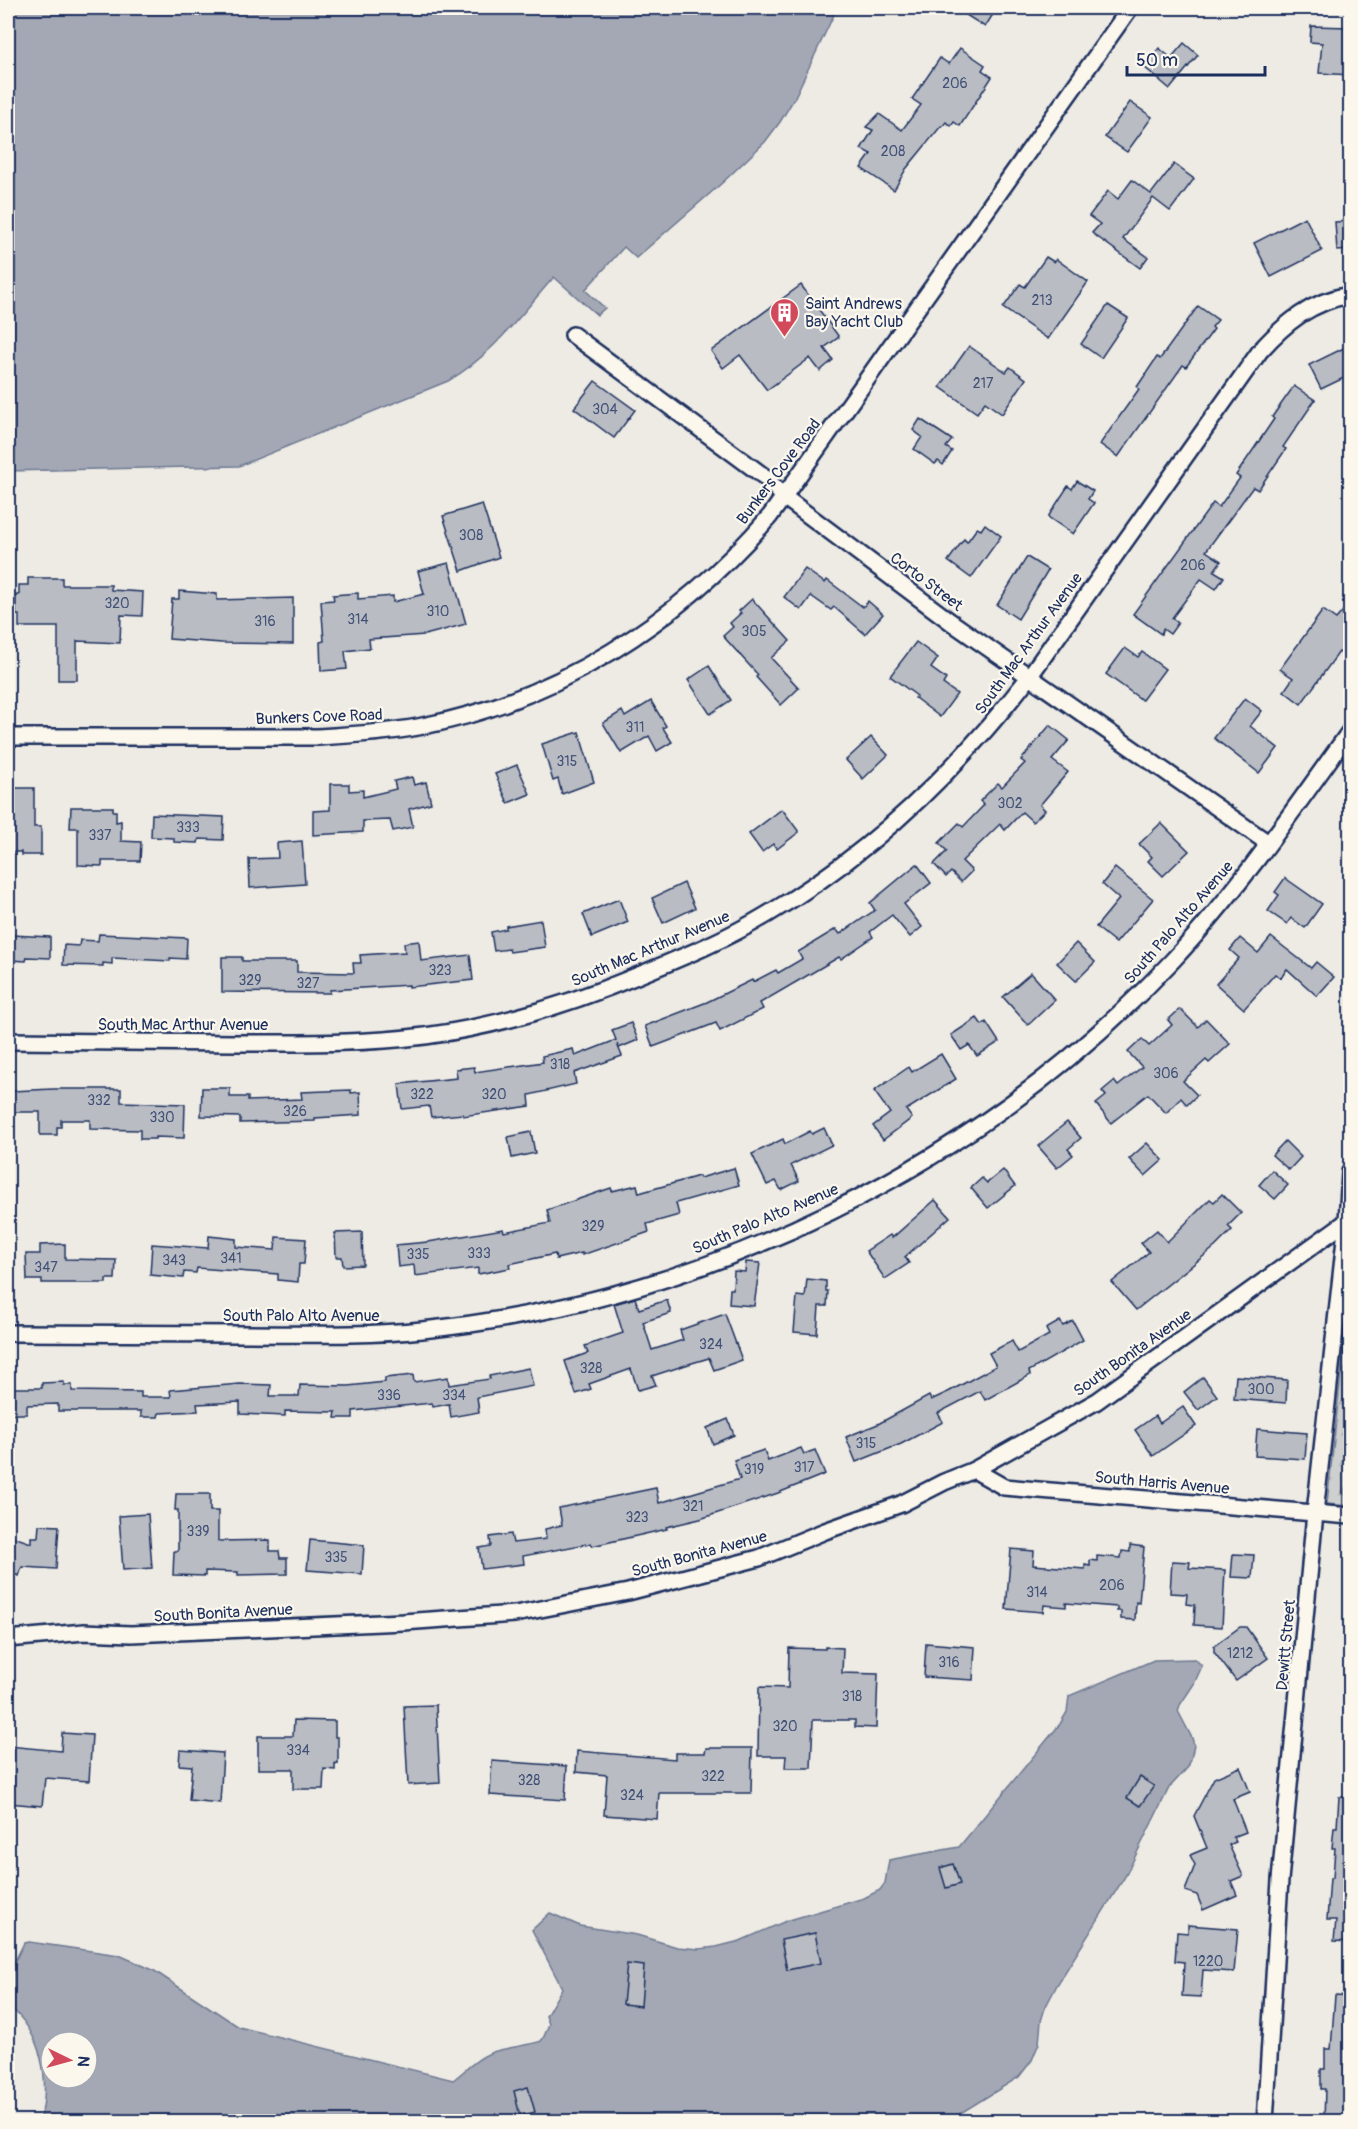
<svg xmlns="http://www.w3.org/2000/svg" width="1358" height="2129" viewBox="0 0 1358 2129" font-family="Pangolin,sans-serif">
<defs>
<pattern id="forest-firs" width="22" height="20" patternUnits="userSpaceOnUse" patternTransform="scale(1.5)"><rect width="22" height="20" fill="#cecfcf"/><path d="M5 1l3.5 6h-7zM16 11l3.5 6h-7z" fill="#b0b2b4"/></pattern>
</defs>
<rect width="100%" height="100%" fill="#eeebe4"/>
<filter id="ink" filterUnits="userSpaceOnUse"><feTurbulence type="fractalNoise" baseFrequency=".0167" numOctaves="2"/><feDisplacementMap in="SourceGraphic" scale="12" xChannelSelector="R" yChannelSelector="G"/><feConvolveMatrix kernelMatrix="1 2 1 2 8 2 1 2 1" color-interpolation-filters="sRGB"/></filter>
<g filter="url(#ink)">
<path fill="url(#forest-firs)" stroke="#747f96" stroke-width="1.5" d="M1350,1292v214l-23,-2z"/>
<g fill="#a3a8b4" stroke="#6d7892" stroke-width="1.5" fill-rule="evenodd">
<path d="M8,8h829l-43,91 -14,23 -15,20 -43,41 -86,75 -12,-11 -39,43 20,18 -8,7 -43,-38c-33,37 -62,79 -106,104l-209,85 -231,5z"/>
<path d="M1195,1659l7,7 -8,18 -14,21 -2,6 14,27 2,7 -3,14 -3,8 -19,21 -43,87 -69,110 -12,23 -4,13 -2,22 -7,17 -13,17 -71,44h-908c11,-41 2,-88 -32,-116v-40l4,2 12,-24 5,-1 90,13 34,15 86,57 214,53c12,-9 27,-25 43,-29 6,-2 43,-8 45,-10 4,-4 6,-13 8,-17l-3,-8 16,-28 -30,-58 18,-17 30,13 57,9 40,12 22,2 17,-2 24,-6 46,-20 78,-23 16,-8 5,-7 4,-23 70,-13 101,-123 7,-12 2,-16 85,-36zM51,2042h36v36h-36z"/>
</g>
<g fill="#b9bcc3" stroke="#1b2f5e" stroke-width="1.5">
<path d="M955,8h42l-12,19z"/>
<path d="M1311,26l39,1v48l-31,-2 3,-30 -12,-1z"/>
<path d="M1184,43l14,12 -28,34 -26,-22 15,-19 12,10z"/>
<path d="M960,48l25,17 -3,5 10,7 -32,49 -6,-4 -3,4 -5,-4 -4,5 -1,-1 -35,43 -12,21 -33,-22 10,-14 -10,-5 12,-19 -7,-3 13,-13 23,16 19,-25 -9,-6 28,-41 9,6z"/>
<path d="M1130,102l22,15 -25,35 -22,-15z"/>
<path d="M1174,164l20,15 -24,32 -17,-13 -30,41 25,18 -8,11 -48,-35 8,-9 -11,-8 19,-25 10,8 14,-19 19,14z"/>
<path d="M1305,217l17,34 -51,26 -17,-34z"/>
<path d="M1350,221v29l-13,1 -2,-29z"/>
<path d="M1046,257l8,5 2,-3 32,23 -40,57 -45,-31 17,-24 5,3z"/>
<path d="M801,285l38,52 -15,11 9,12 -13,11 -10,-13 -43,32 -27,-35 -17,13 -12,-17z"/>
<path d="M1108,305l20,13 -27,40 -20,-14z"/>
<path d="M1198,306l20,14 -6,7 2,2 -28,38 -3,-2 -65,92 -18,-13 39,-55 -2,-2 20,-30 3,2z"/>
<path d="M1350,345v30l-29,14 -12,-24z"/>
<path d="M969,346l37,26 4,-5 16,12 -24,35 -17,-12 -8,11 -37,-26z"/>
<path d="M595,381l40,29 -21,28 -40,-30z"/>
<path d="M1294,386l21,14 -32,47 3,2 -28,41 -5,-3 -47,64 15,10 -7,10 10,6 -8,12 -15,-10 -29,39 6,5 -8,11 -7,-5 -2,5 -28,-20 80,-111 6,4 21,-29 -4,-3 38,-56 -2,-2z"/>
<path d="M920,419l32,21 -6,7 6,4 -9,14 -5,-4 -3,3 -21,-15 8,-12 -9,-7z"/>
<path d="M1077,481l16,10 -5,8 6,4 -21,31 -25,-17 20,-31 4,3z"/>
<path d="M482,504l17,53 -38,14 -18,-55z"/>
<path d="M985,524l16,12 -30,42 -23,-17 16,-22 3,3 10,-14 4,2z"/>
<path d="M1027,557l21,13 -30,49 -21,-14z"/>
<path d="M449,563l17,61 -41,11 -56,4 1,9 -25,3 2,18 -26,2 -1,-29 4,-1 -3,-40 13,-1 -1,-5 25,-2v6l35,-3v6l31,-8 -6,-23z"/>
<path d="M805,569l20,14 2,-3 36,27 5,-6 15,13 -18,20 -31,-27 -3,3 -20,-14 -10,14 -17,-13z"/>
<path d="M28,578h34v7h49v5l32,2 -1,24 -21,-1 -1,28 -43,-2v39h-19v-53h-39v-12h-3v-20h3v-10h9z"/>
<path d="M179,591l38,3v6l76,-2v46l-71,-1 -53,-4 3,-40h7z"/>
<path d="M752,599l38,42 -19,17 28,30 -18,17 -25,-28 2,-2 -35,-39 10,-9 -3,-4 11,-10 -2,-2z"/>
<path d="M1350,603v43l-6,9 -5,-3 -38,52 -17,-13 9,-13 -13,-9 43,-59 13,9z"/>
<path d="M916,642l22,16 -7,10 15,11 -3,5 14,10 -17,23 -25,-19 2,-2 -27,-20z"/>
<path d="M1125,648l13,9 4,-5 23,17 -23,31 -36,-26z"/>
<path d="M709,666l22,34 -21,14 -22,-34z"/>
<path d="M1245,698l17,13 -12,15 28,22 -19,25 -45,-35z"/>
<path d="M651,701l15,25 -3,2 9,14 -15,9 -8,-15 -28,17 -18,-30 19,-12 3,6z"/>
<path d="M1050,725l19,15 -17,20 16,12 -28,33 5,5 -12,12 -11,-10 -17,18 -5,-6 -38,37 10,10 -11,11 -10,-10 -5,5 -12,-13 13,-13 -8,-8 20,-20 4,4 21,-22 -4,-4 18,-18 4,4 23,-24 -4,-3z"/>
<path d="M579,732l15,50 -32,12 -4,-15 -5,2 -11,-37z"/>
<path d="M871,737l17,18 -25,24 -17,-19z"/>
<path d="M517,765l13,29 -22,9 -13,-29z"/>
<path d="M412,777l2,8 12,-3 5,21 -22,6 4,18 -20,4 -3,-11 -27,1v11l-50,3v-24l17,-1v-26h19v7l14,-1v7l33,-8 -2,-8z"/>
<path d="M12,788h22v39h7v28h-20v-3h-13v-40h4z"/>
<path d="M71,807h42v4h3v11l5,-1v20l20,1 -1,19h-38v5l-24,-1v-37h-8z"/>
<path d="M782,809l17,23 -22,17 -4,-5 -11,8 -13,-18z"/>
<path d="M152,814l72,3 -1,23 -24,-1 -1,4 -24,-1v-4l-23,-1z"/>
<path d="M1161,823l28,28 -26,25 -15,-15 4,-4 -13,-13z"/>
<path d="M302,841l3,43 -55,4 -1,-29 29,-1 -1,-15z"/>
<path d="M917,864l14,19 -27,21 18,23 -12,10 -18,-22 -22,17 3,5 -32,22 -2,-2 -79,46 3,6 -43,22 -4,-8 -63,24 -8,-21 62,-24 45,-22 1,2 23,-12 2,3 24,-14 -4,-7 38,-23 4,5 35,-24 -5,-7z"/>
<path d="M1115,868l38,31 -37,44 -20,-16 23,-28 -17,-15z"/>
<path d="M1285,878l37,26 -17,24 -14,-10 -4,6 -19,-13 11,-16 -4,-3z"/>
<path d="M684,883l11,25 -32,15 -11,-25z"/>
<path d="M619,899l9,23 -36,15 -9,-23z"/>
<path d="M541,920l4,27 -35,5 -1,-3 -15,2 -3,-19 15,-3v-3z"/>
<path d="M99,934l88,4 -1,21 -16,-1v3l-58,-3v6l-9,-1v3l-40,-1 1,-20 15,1 1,-6 18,1z"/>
<path d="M11,935l39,2v21l-23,-1 -1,4 -16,-1z"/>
<path d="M1271,937l40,31 5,-6 18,15 -17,19 -30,-27 -6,9 -6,-4 -31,35 -28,-25 23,-26 -9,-8 10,-12 18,15z"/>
<path d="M419,941l2,20 49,-6 3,25 -64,7v-2l-79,5v3l-108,-1v-35h20v4h55v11l57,1 -1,-10h8l-1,-8 45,-3 -1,-9z"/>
<path d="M1076,943l19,19 -19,19 -19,-18z"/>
<path d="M1031,973l24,27 -27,25 -25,-28z"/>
<path d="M1180,1009l18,18 8,-8 24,25 -21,19 -3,-3 -23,21 14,14 -10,10 -6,-7 -15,15 -18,-19 -37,29 -15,-19 10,-8 -4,-5 12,-10 4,5 24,-19 -14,-15 14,-13 7,7 23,-21 -4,-5z"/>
<path d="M977,1018l5,7 4,-3 13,20 -22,14 -8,-11 -8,5 -10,-15z"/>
<path d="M631,1023l7,17 -19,8 -2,-4 5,12 -48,17 2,11 -47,11 1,11 -67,10v-2l-32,3 -2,-11 -27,3 -3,-25 58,-6 -1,-9 18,-2 1,5 68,-10 -1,-6 31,-7 2,7 41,-16 -4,-10z"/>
<path d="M941,1054l15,25 -50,31 6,8 -29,22 -10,-14 17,-13 -16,-22 35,-24 3,5z"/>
<path d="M202,1088h28v9h18v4l54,-2 -1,-7 50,-2v3l9,-1 1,23 -46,3v3l-75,2v-6l-39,-1z"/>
<path d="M53,1089h68v13l64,2 -1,34 -29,-1v2h-15v-9l-50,-1v-9h-29v7h-4v8h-17v-23h-28v-21z"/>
<path d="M1067,1122l14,16 -13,11 5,6 -16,13 -19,-22z"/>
<path d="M824,1128l8,17 -41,20 8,16 -18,9 -5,-9 -9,4 -15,-31 31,-15 2,5 25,-13 2,3z"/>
<path d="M531,1132l4,21 -23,5 -4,-21z"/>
<path d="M1285,1141l16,16 -12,13 -17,-15z"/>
<path d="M1147,1143l16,17 -18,16 -16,-17z"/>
<path d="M734,1168l5,17 -63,18 3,12 -32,9 2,8 -67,23v-2l-26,6 -1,-5 -46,10 1,4 -32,6v-6l-63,8 -1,-11 -16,2 -2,-22 32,-3 75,-13 1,3 46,-9 -3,-13 64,-22 1,3 25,-6 2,8 60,-17 1,2z"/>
<path d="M1003,1170l12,16 -27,22 -17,-20 11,-10 5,5z"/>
<path d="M1272,1170l16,15 -13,14 -16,-14z"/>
<path d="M1222,1194l19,19 -13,13 4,4 -17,17 -79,63 -24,-28 37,-30 -8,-9 16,-13 10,12 43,-43 4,3z"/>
<path d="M935,1200l15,17 -45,40 4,6 -24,16 -19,-28 24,-16 2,3z"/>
<path d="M362,1232l1,33 -20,1 -1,-9h-6l-1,-24z"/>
<path d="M209,1236l27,3v8l39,3 1,-13 30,2 -2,25h-5l-1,18 -20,-2v-6l-81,-6 -1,5 -12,-1 -1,6 -33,-3 2,-31 56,4z"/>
<path d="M65,1244v15l51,1 -1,19h-9v4h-64v-3h-15l-1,-26h14v-9z"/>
<path d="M746,1262l14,1 -6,43 -25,-2 1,-15h3l1,-18 11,1z"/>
<path d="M807,1279l19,2v10h2l-1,15h-8l-2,28 -23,-2 3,-36 8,1z"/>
<path d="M635,1298l4,11 28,-9 4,13 -28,9 9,28 31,-10 -3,-10 45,-16 17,46 -28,10 -5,-12 -17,5 -40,13 4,9 -18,5 -7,-21 -42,15 2,5 -15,5 -11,-33 23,-8 -3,-7 38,-13 -9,-29z"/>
<path d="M1060,1321l3,5 10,-5 10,19 -54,31 1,4 -45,25 -5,-9 -42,22 5,9 -42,22 -45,18 -10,-25 32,-13 51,-28 2,4 19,-9 46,-25 -7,-13 23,-12 6,11 31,-17 -3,-6z"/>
<path d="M529,1368l4,18 -56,11 2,15 -28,5 -2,-13 -16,3 -1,-4 -79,8v7h-18l1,-6 -51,-1v5l-45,-2v-12l-43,2 1,7 -39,2 -1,4h-17v-6h-83v-7l-31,1v9h-19v-26h34v-5l22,-1v3h8v6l69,1v5h30l-1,-7 70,-6 31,1 -1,11h29l1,-11 48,1 37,-4v-4l28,-3 1,7 34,-5 1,8 41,-6 -1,-3z"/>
<path d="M1236,1376l51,4 -1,23 -52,-4z"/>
<path d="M1203,1377l14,19 -19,14 -14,-18z"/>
<path d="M1183,1407l13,19 -43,30 -18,-26 20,-14 5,7z"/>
<path d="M728,1419l6,16 -21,9 -6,-16z"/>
<path d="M1257,1429l50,4 -2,26 -50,-3z"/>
<path d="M801,1448l3,6 11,-4 10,24 -47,19 -78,26 -34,8 1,2 -75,17 -1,-3 -68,13 1,8 -42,5 -3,-21 12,-2 -1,-9 21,-3 2,9 33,-4 -1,-10 17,-4 -3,-17 97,-20 3,15 81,-24 -6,-19 30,-10 4,11z"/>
<path d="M176,1494h34v17h8v30l52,-1v11h9l1,7h7v16l-49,1v-3l-33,-1v5l-32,-1 1,-24h4v-41h-3z"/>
<path d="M148,1514l4,54 -29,2 -4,-54z"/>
<path d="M39,1525l20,1 -3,43 -34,-2 -3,9 -11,-4v-37l23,8v-6h7z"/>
<path d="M310,1540l54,5 -2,29 -55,-4z"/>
<path d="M1130,1545l14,2 -5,56 -3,-1 -1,18 -14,-1v-8h-4v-4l-51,-4v4l-22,-2 -1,7 -37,-3 5,-60 23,2 -1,14 52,4v-4l5,1v-6l7,1v-5l24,2 1,-7 8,1z"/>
<path d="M1233,1554l21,1 -2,23 -21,-1z"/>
<path d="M1172,1561l18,1 -1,6 36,2 -3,57 -28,-2 1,-20 -9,-1 1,-10 -17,-1z"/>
<path d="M1240,1627h6l22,31 -32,23 -22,-29v-6z"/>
<path d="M926,1643l49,4 -2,33 -49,-3z"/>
<path d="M825,1647l18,1 -1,25 36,1 -2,54 -21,-1v-7h-42l-2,48h-26l1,-12h-28l1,-69 29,1 1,-40 36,1z"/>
<path d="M436,1705l4,78 -32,2 -4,-79z"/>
<path d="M294,1720l41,1v16h3v27l-3,-1v7l-11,-1 -1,20h-30v-20h-35v-33h35z"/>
<path d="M62,1733l30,2 -3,46 -44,-3 -3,28 -34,-3v-57l53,5z"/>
<path d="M706,1748h46l-1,45h-92l-2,26 -53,-4 3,-40 -31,-3 1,-21 98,8v-6h30z"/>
<path d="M180,1750l43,3 -3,50 -31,-3 3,-34 -13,-1z"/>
<path d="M492,1761l75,5 -2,34 -75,-5z"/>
<path d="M1240,1767l10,25 -17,7 13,33 -13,5 3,5 -7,3 14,31 -12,5 6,14 -34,15 -6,-15 -12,-4 10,-26 -5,-10 17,-7 -13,-32 20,-38z"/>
<path d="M1140,1777l14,9 -14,20 -13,-8z"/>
<path d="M1339,1797h11v145l-16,-1 2,-21h-9l3,-42h3l2,-30h-3l2,-21h3z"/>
<path d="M953,1864l7,20 -14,4 -6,-20z"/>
<path d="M1188,1925l50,4 -4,43 -31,-2 -2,27 -19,-1 2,-34 -9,-1 2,-29 11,1z"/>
<path d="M815,1933l6,30 -34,7 -6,-30z"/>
<path d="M627,1964l17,2 -3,40 -18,-2z"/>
<path d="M1335,1995l15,1 -3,98h3v18h-3v9h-23l1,-32h-4v-20h4v-20h6z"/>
<path d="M528,2087l7,25 -15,4 -6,-25z"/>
</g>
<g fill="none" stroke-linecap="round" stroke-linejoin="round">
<defs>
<g id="street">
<path d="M573,335l192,142 19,20 167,125 317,221"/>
<path d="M8,737h310c34,-2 67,-4 100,-10 138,-26 261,-105 352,-211l360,-508"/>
<path d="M8,1041c76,1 152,2 228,2 63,0 126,1 189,-7 74,-10 145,-32 214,-61 44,-18 88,-36 129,-61 101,-59 189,-144 261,-237l231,-326c25,-28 52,-50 90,-56"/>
<path d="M8,1333c78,0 156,1 234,1 61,0 121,2 180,-4 283,-29 557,-163 751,-370 66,-70 121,-151 177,-229"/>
<path d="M974,1470l30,17 346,29"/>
<path d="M8,1639l76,-7 47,2 272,-12 112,-8 113,-22 131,-34 66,-27 76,-27 43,-22 30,-12 123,-69 253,-182"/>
<path d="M1265,2122l15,-242 35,-367 32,-292 3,-49"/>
</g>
</defs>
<use href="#street" stroke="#1b2f5e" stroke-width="20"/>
<use href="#street" stroke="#fbf7ec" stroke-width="15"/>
</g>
</g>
<defs>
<symbol id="building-pin" viewBox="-11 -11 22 30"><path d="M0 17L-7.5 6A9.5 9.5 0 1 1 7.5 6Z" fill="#d1495b" stroke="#fbf7ec"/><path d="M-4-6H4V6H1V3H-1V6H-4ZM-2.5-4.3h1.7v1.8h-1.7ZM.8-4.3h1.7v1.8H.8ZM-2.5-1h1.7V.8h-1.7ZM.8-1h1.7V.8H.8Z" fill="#fff"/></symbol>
</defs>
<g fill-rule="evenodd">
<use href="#building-pin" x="768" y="296" width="33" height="45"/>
</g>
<g text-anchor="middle" stroke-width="4.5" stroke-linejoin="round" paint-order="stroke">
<g font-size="14" fill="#425277">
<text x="955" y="88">206</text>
<text x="893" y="156">208</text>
<text x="1042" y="305">213</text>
<text x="983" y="388">217</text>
<text x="605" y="414">304</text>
<text x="471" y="540">308</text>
<text x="1193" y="570">206</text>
<text x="117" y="608">320</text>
<text x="438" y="616">310</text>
<text x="358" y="624">314</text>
<text x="265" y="626">316</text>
<text x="754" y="636">305</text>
<text x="635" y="732">311</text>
<text x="567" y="766">315</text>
<text x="1010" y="808">302</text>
<text x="188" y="832">333</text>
<text x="100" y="840">337</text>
<text x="440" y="975">323</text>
<text x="250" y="985">329</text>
<text x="308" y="988">327</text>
<text x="560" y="1069">318</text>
<text x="1166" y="1078">306</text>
<text x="422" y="1099">322</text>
<text x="494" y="1099">320</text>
<text x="99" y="1105">332</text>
<text x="295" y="1116">326</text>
<text x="162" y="1122">330</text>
<text x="593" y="1231">329</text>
<text x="479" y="1258">333</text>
<text x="418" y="1259">335</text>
<text x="231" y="1263">341</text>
<text x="174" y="1265">343</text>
<text x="46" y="1272">347</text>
<text x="711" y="1349">324</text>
<text x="591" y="1373">328</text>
<text x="1261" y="1394">300</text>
<text x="389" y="1400">336</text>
<text x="454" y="1400">334</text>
<text x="866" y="1448">315</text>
<text x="804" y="1472">317</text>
<text x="754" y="1474">319</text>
<text x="693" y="1511">321</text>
<text x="637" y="1522">323</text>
<text x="198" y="1536">339</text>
<text x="336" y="1562">335</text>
<text x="1112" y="1590">206</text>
<text x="1037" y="1597">314</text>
<text x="1240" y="1658">1212</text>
<text x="949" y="1667">316</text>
<text x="852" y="1701">318</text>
<text x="785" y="1731">320</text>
<text x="298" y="1755">334</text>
<text x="713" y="1781">322</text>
<text x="529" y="1785">328</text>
<text x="632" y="1800">324</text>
<text x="1208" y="1966">1220</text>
</g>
<g font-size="16" fill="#1b2f5e" stroke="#fbf7ec" text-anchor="start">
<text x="805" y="309">Saint Andrews<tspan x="805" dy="18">Bay Yacht Club</tspan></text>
</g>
<g font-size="16" fill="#1b2f5e" stroke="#fbf7ec">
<text transform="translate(778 471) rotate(-53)" y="6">Bunkers Cove Road</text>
<text transform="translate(927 581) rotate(37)" y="6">Corto Street</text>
<text transform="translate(1028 643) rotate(-54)" y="6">South Mac Arthur Avenue</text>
<text transform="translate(319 716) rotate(-2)" y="6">Bunkers Cove Road</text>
<text transform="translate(1178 922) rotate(-49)" y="6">South Palo Alto Avenue</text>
<text transform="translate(650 948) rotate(-23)" y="6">South Mac Arthur Avenue</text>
<text x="183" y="1030">South Mac Arthur Avenue</text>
<text transform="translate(765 1218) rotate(-23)" y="6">South Palo Alto Avenue</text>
<text x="301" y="1321">South Palo Alto Avenue</text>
<text transform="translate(1132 1352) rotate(-35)" y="6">South Bonita Avenue</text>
<text transform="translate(1162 1482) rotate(5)" y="6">South Harris Avenue</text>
<text transform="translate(699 1553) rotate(-15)" y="6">South Bonita Avenue</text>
<text transform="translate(223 1612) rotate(-3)" y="6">South Bonita Avenue</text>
<text transform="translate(1285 1645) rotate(-85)" y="6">Dewitt Street</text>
</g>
</g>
<rect width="1358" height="2129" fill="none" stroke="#fbf7ec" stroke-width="30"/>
<rect x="15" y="15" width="1328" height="2099" fill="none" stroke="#1b2f5e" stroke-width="2" filter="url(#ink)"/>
<g transform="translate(69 2060) rotate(95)"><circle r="28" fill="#fbf7ec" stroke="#a1a7b3" stroke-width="1.5"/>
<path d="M0-4.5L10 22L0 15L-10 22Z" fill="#d1495b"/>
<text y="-9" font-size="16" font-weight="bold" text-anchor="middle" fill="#1b2f5e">N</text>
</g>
<path d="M1127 66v9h138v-9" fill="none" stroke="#1b2f5e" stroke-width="3"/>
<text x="1136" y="66" font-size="18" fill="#1b2f5e" stroke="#fbf7ec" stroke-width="4.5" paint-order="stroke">50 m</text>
</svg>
